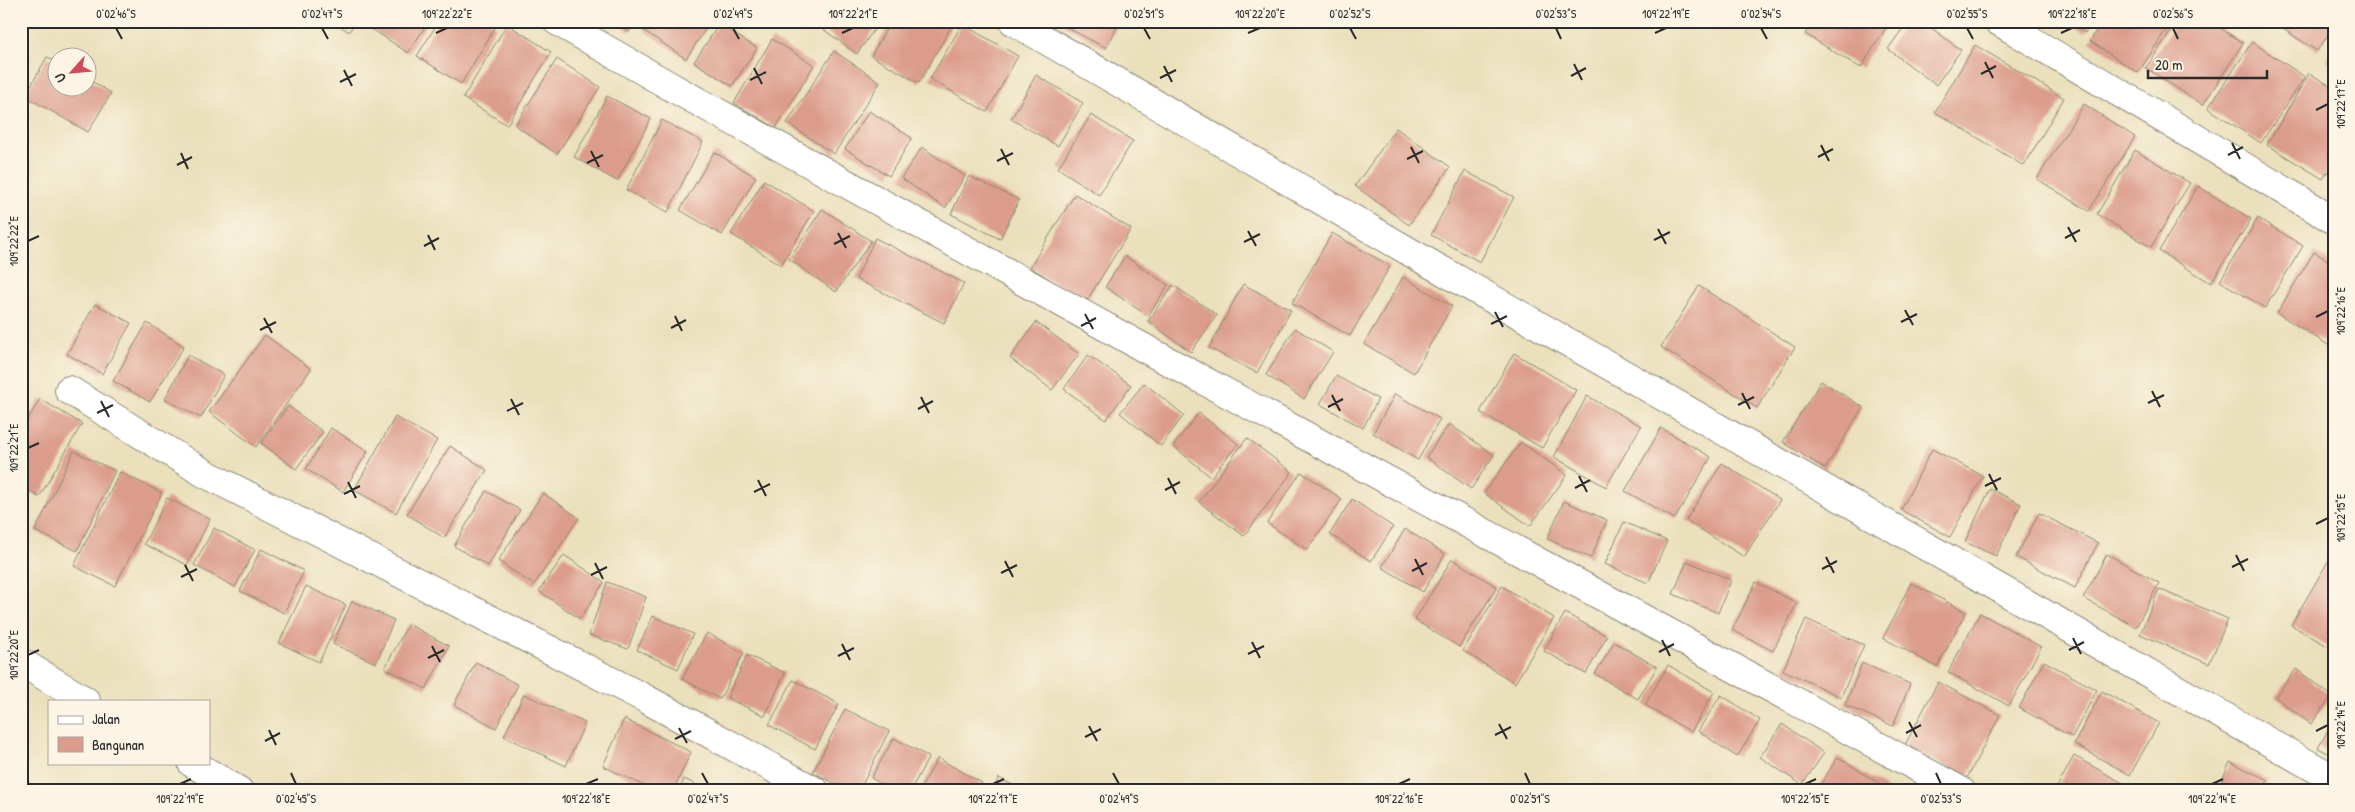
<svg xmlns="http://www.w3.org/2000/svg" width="2355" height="812" viewBox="0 0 2355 812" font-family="'Patrick Hand',sans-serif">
<rect width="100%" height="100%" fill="#fcf5e5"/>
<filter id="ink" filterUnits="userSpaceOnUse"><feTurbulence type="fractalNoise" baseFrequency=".02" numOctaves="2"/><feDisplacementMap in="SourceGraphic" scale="10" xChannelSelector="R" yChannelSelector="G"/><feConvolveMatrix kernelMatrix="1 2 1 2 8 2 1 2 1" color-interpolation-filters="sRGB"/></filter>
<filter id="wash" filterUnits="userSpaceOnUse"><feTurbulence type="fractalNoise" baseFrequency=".0096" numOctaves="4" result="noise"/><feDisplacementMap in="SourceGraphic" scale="20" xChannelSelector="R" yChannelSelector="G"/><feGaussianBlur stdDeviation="1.12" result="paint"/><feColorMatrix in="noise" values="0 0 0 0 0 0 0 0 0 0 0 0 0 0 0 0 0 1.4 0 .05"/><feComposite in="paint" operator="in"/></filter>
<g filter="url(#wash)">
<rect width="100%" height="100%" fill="#eae0bc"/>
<g id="blocks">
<g fill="#dc9c8c">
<path d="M333,21h23l-7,11z"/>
<path d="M372,21h57l-21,32 -39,-26z"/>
<path d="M439,21h48l9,5 -35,58 -44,-28z"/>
<path d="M614,21h23l-8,11z"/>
<path d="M649,21h62l-25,38 -43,-29z"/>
<path d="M812,21h68l-23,33z"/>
<path d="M891,21h50l10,6 -32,56 -48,-27z"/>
<path d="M1066,21h54l-14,27 -42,-22z"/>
<path d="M1812,21h78l-29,47 -56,-34z"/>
<path d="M1908,21h14l39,29 -25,35 -48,-36z"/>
<path d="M2067,21h26l-8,12z"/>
<path d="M2103,21h63l4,3 -32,49 -48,-32z"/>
<path d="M2177,21h33l33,22 -40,62 -57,-37z"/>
<path d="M2271,21h63v5l-17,25z"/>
<path d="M507,24l44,28 -44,73 -44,-27z"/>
<path d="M719,24l38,24 -25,38 -38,-24z"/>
<path d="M962,24l56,32 -31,56 -57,-33z"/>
<path d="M772,39l42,26 -38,63 -42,-25z"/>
<path d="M2252,42l53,35 -44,66 -53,-35z"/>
<path d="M1975,45l89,53 -40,68 -89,-54z"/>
<path d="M2334,48v18l-8,-5z"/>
<path d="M834,51l46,31 -46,72 -47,-31z"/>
<path d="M47,57l11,5v26h30v-9l23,14 -23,39 -63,-36z"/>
<path d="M557,59l43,28 -43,67 -42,-29z"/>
<path d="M2309,73l25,15v74l-11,17 -56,-34z"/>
<path d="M1036,75l47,28 -25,43 -47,-27z"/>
<path d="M607,96l44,23 -34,62 -43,-24z"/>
<path d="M2084,104l51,33 -46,74 -52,-32z"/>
<path d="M869,111l43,27 -23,38 -44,-27z"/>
<path d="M1091,115l42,26 -34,54 -41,-27z"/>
<path d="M662,120l41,22 -35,70 -42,-22z"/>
<path d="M1396,128l54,39 -41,58 -54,-39z"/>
<path d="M922,147l43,29 -20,32 -44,-30z"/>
<path d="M2135,150l55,33 -39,64 -54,-33z"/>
<path d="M714,152l42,25 -34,58 -42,-25z"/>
<path d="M1465,171l49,26 -34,65 -49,-27z"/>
<path d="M969,176l50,24 -19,39 -49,-25z"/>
<path d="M764,180l50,31 -33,54 -50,-31z"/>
<path d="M2198,186l53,33 -40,64 -52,-32z"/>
<path d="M1075,194l56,35 -45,73 -56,-35z"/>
<path d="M822,209l49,32 -35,51 -47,-33z"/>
<path d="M2258,218l45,28 -38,62 -45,-27z"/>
<path d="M1332,233l58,33 -40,70 -58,-33z"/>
<path d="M875,238l89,45 -20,40 -88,-44z"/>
<path d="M2314,252l20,12 -1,84 -56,-35z"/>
<path d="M1125,256l43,29 -20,31 -43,-29z"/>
<path d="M1403,277l49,29 -38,67 -50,-29z"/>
<path d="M1243,284l48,26 -34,63 -48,-25z"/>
<path d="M1173,285l44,30 -26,37 -43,-31z"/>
<path d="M1699,286l96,61 -38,61 -96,-61z"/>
<path d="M95,304l36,19 -29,51 -35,-20z"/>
<path d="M1036,322l43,32 -27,36 -42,-32z"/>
<path d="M147,323l37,23 -34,56 -37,-21z"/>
<path d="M1295,328l38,24 -29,47 -38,-24z"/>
<path d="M265,335l46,34 -55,78 -47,-35z"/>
<path d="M1514,353l62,37 -34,58 -62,-36z"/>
<path d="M188,355l36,20 -23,43 -36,-19z"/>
<path d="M1088,355l43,30 -25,35 -42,-31z"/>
<path d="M1336,376l42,23 -15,29 -43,-24z"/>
<path d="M1821,381l42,26 -38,62 -42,-27z"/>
<path d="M1144,383l40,32 -23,31 -41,-33z"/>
<path d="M1395,394l45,25 -22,41 -45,-27z"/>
<path d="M1587,396l54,30 -35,61 -52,-30z"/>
<path d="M40,399l42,25 -43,73 -18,-11v-56z"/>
<path d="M288,406l35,26 -27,37 -35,-26z"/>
<path d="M1199,413l39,31 -27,33 -38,-31z"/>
<path d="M395,417l42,23 -41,73 -42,-23z"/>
<path d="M1449,424l45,31 -23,34 -45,-32z"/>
<path d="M331,428l37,23 -25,41 -37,-23z"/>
<path d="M1661,428l50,29 -36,62 -50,-28z"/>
<path d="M1247,438l45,34 -48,64 -45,-34z"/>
<path d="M1521,442l46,33 -37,51 -46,-33z"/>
<path d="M450,446l37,24 -43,68 -37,-24z"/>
<path d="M1932,449l51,27 -33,61 -49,-27z"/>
<path d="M74,451l41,20 -38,80 -42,-20z"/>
<path d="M1722,463l58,37 -36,57 -58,-37z"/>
<path d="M120,472l42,21 -47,93 -41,-20z"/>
<path d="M1301,472l41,27 -35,51 -40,-27z"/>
<path d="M1990,489l31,15 -25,52 -31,-14z"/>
<path d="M486,491l34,19 -32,56 -34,-20z"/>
<path d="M543,493l36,25 -45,67 -36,-24z"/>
<path d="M167,498l43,21 -23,46 -43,-21z"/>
<path d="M1352,499l41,28 -22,34 -41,-27z"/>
<path d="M1564,501l43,19 -16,38 -44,-19z"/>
<path d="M2039,513l59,30 -23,45 -59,-31z"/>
<path d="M1624,522l43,19 -19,42 -43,-19z"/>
<path d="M214,528l41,22 -20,37 -41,-22z"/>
<path d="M1405,529l40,25 -22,38 -41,-25z"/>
<path d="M261,549l43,22 -20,42 -44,-22z"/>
<path d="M2107,554l52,29 -23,44 -53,-29z"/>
<path d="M564,555l40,27 -24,37 -41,-28z"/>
<path d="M2330,558l4,2v90l-43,-25z"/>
<path d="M1452,559l45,28 -38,60 -44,-27z"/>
<path d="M1687,561l44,19 -13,33 -45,-19z"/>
<path d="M607,582l39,15 -18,52 -39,-14z"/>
<path d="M1756,582l41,21 -24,48 -41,-21z"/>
<path d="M1911,583l55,29 -29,55 -54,-29z"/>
<path d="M306,586l40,19 -27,57 -40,-19z"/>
<path d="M1502,586l52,32 -39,65 -52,-32z"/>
<path d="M2159,589l69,30 -19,45 -69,-30z"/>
<path d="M352,601l42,19 -18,43 -43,-19z"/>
<path d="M1565,613l42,23 -21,38 -42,-23z"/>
<path d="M1980,613l61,34 -32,59 -61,-34z"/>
<path d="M653,616l40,18 -15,35 -41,-19z"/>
<path d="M1806,619l58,26 -23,52 -58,-27z"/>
<path d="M408,624l41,22 -23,43 -41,-21z"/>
<path d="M707,633l37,20 -24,46 -38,-20z"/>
<path d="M1614,642l43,25 -19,32 -43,-25z"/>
<path d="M747,655l38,18 -20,43 -38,-18z"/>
<path d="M2044,661l53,29 -25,47 -53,-29z"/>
<path d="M476,662l42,23 -22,43 -42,-23z"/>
<path d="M1862,663l48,21 -17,42 -48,-21z"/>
<path d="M1668,665l46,27 -23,40 -46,-27z"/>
<path d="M2296,669l36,27 -21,28 -36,-27z"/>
<path d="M793,680l46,24 -24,45 -46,-24z"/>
<path d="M1938,682l62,33 -33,63 -62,-33z"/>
<path d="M2102,691l57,32 -29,52 -56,-31z"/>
<path d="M524,694l61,29 -19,43 -62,-30z"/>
<path d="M1721,695l39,25 -23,37 -39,-26z"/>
<path d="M845,709l44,22 -30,60h-10l-36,-19z"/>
<path d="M624,719l67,33 -18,39h-18l-52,-25z"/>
<path d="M2334,720v36l-16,-8z"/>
<path d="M1782,724l42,29 -22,32 -42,-28z"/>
<path d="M894,738l35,19 -19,34h-17l-22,-13z"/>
<path d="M2074,756l63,35h-82z"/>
<path d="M1838,757l48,31 -2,3 -67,-1z"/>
<path d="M938,758l44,25 -5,8h-58z"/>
<path d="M2230,762l38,18 -5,11h-46z"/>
<path d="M999,778l25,13h-32z"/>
<path d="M684,779l25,12h-30z"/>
<path d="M24,781l16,10h-19z"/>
</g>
</g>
</g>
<g filter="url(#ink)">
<use href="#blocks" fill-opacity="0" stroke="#8a8674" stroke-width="1"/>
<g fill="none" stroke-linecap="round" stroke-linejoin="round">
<defs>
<g id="minor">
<path d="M557,21l118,68 478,264 808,438"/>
<path d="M1013,21l409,238 912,520"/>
<path d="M1998,21l336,199"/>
<path d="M69,390l135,83 442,226 169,92"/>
<path d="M21,662l65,39"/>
<path d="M192,763l47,28"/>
</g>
</defs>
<use href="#minor" stroke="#8a8674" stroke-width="30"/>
<use href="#minor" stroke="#fff" stroke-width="28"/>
</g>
</g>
<path fill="none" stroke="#2b2b2b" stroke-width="2" d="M116,28l6,11M322,28l6,11M733,28l6,11M1144,28l6,11M1350,28l6,11M1556,28l5,11M1761,28l6,11M1967,28l6,11M2173,28l5,11M436,33l11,-5M842,33l11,-5M1248,33l12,-5M1655,33l11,-5M2061,33l11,-5M1985,62l8,16M1574,64l8,16M1164,66l8,16M754,68l8,16M344,70l8,16M1981,74l15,-8M1571,76l15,-8M1160,78l16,-8M750,80l16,-8M340,82l16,-8M2316,110l12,-6M2232,143l8,16M1821,145l8,16M1411,147l8,16M1001,149l8,16M591,151l8,16M181,153l7,16M2228,155l15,-8M1818,157l15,-8M1407,159l16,-8M997,161l16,-8M587,163l16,-8M177,165l15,-8M2068,227l8,15M1658,229l8,15M1248,231l8,15M838,233l8,15M428,235l7,15M2065,238l15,-8M1654,240l16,-8M28,241l11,-5M1244,242l16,-8M834,244l16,-8M424,246l15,-8M1905,310l8,15M1495,312l8,15M1085,314l8,15M675,316l7,15M2316,317l12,-6M264,318l8,15M1901,322l16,-8M1491,324l16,-8M1081,326l15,-8M671,328l15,-8M260,330l16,-8M2152,391l8,16M1742,393l8,16M1332,395l8,16M921,397l8,16M511,399l8,16M101,401l8,16M2148,403l16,-8M1738,405l16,-8M1328,407l15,-8M918,409l15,-8M507,411l16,-8M97,413l16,-8M28,448l11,-5M1989,474l8,16M1579,476l8,16M1168,478l8,16M758,480l8,16M348,482l8,16M1985,486l16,-8M1575,488l15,-8M1165,490l15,-8M754,492l16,-8M344,494l16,-8M2316,524l12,-6M2236,555l8,16M1826,557l8,16M1415,559l8,16M1005,561l8,16M595,563l8,16M185,565l8,16M2232,567l16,-8M1822,569l15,-8M1412,571l15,-8M1001,573l16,-8M591,575l16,-8M181,577l16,-8M2073,638l8,16M1662,640l8,16M1252,642l8,16M842,644l8,16M432,646l8,16M2069,650l15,-8M1659,652l15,-8M1248,654l16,-8M28,655l11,-5M838,656l16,-8M428,658l16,-8M1909,722l8,15M1499,724l8,15M1089,726l8,15M679,728l8,15M269,730l7,15M2316,731l12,-6M1906,733l15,-8M1495,735l16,-8M1085,737l16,-8M675,739l16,-8M265,741l15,-8M291,773l5,11M702,773l6,11M1113,773l6,11M1525,773l5,11M1936,773l5,11M180,784l11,-5M586,784l12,-5M993,784l11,-5M1399,784l11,-5M1805,784l11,-5M2212,784l11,-5"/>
<rect width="2355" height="812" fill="none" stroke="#fcf5e5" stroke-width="55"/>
<rect x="48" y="700" width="162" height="65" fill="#fcf5e5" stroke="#a8a49b"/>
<rect x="58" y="716" width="25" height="8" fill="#ffffff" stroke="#a8a49b"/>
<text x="92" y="724" font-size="15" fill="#2b2b2b">Jalan</text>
<rect x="58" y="737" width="25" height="15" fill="#dc9c8c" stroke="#a8a49b"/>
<text x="92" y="750" font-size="15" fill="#2b2b2b">Bangunan</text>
<g transform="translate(72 72) rotate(243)"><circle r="24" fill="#fcf5e5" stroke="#a8a49b"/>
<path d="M0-4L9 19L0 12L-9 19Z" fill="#d1495b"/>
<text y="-8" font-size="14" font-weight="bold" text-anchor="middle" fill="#2b2b2b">U</text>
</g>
<path d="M2148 70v8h119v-8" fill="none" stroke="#2b2b2b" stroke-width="2.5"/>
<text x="2155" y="70" font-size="15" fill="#2b2b2b" stroke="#fcf5e5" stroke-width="4" paint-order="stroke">20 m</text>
<rect x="28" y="28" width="2300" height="756" fill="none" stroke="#2b2b2b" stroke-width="2"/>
<g font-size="12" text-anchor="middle" fill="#2b2b2b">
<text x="116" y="18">0°02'46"S</text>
<text x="322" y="18">0°02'47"S</text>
<text x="447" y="18">109°22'22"E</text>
<text x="733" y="18">0°02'49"S</text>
<text x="853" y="18">109°22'21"E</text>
<text x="1144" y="18">0°02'51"S</text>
<text x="1260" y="18">109°22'20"E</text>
<text x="1350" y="18">0°02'52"S</text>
<text x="1556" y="18">0°02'53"S</text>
<text x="1666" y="18">109°22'19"E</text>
<text x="1761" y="18">0°02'54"S</text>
<text x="1967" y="18">0°02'55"S</text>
<text x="2072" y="18">109°22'18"E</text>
<text x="2173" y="18">0°02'56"S</text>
<text transform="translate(2341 104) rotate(-90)" y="4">109°22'17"E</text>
<text transform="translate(14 241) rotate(-90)" y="4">109°22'22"E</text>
<text transform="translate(2341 311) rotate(-90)" y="4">109°22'16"E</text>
<text transform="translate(14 448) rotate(-90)" y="4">109°22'21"E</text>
<text transform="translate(2341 518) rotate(-90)" y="4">109°22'15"E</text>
<text transform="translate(14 655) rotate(-90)" y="4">109°22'20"E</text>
<text transform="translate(2341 725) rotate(-90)" y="4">109°22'14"E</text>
<text x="180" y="803">109°22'19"E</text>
<text x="296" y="803">0°02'45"S</text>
<text x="586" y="803">109°22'18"E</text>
<text x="708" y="803">0°02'47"S</text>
<text x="993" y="803">109°22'17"E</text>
<text x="1119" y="803">0°02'49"S</text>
<text x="1399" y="803">109°22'16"E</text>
<text x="1530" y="803">0°02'51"S</text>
<text x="1805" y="803">109°22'15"E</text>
<text x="1941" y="803">0°02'53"S</text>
<text x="2212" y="803">109°22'14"E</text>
</g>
</svg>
